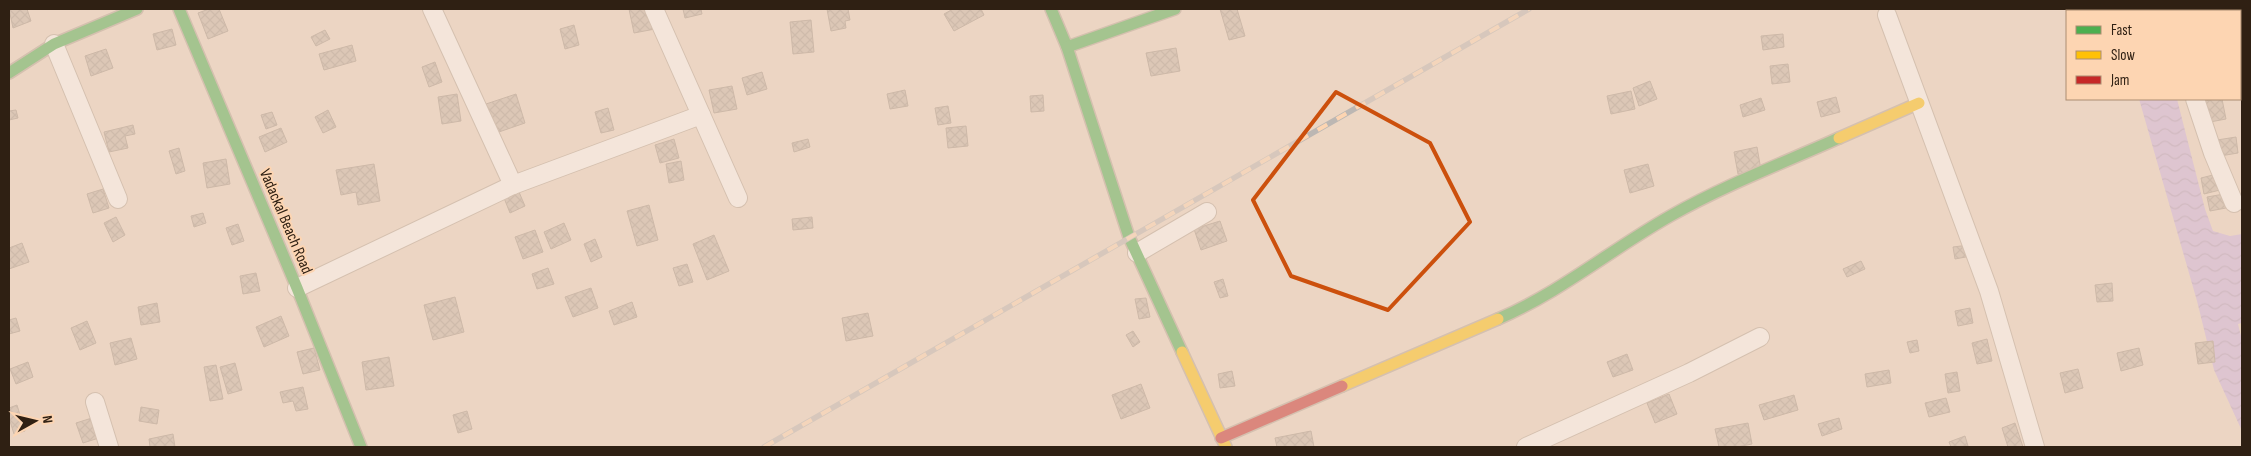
<svg xmlns="http://www.w3.org/2000/svg" width="2251" height="456" viewBox="0 0 2251 456" font-family="'Sofia Sans Condensed',sans-serif">
<defs>
<pattern id="water-waves" width="16" height="10" patternUnits="userSpaceOnUse" patternTransform="scale(1.25)"><rect width="16" height="10" fill="#cdb2df"/><path d="M0 5q4-4 8 0t8 0" fill="none" stroke="#b099be"/></pattern>
<pattern id="building-cross-hatch" width="8" height="8" patternUnits="userSpaceOnUse" patternTransform="scale(1.25)"><rect width="8" height="8" fill="#c7b6a7"/><path d="M0 0l8 8M0 8l8-8" fill="none" stroke="#ab9c8f"/></pattern>
</defs>
<rect width="100%" height="100%" fill="#ecd6c3"/>
<path fill="url(#water-waves)" d="M2139,99h38l28,110 8,22 17,5 12,-2v89l-4,1 4,16v91l-28,-61 -17,-69z"/>
<g fill="url(#building-cross-hatch)" stroke="#a79688">
<path d="M9,9h18l4,12 -18,7z"/>
<path d="M209,9h10l9,22 -20,8 -10,-26z"/>
<path d="M629,9h22l4,20 -21,4z"/>
<path d="M683,9h18l1,5 -17,4z"/>
<path d="M827,9h21l2,11 -5,1 1,7 -15,3z"/>
<path d="M953,9h28l3,6 -30,16 -10,-17z"/>
<path d="M1220,9h17l8,27 -16,4z"/>
<path d="M811,20l3,32 -21,2 -3,-32z"/>
<path d="M574,25l5,20 -14,4 -5,-20z"/>
<path d="M172,29l4,16 -19,5 -4,-16z"/>
<path d="M325,30l5,9 -14,7 -5,-9z"/>
<path d="M1783,34l1,13 -21,3 -2,-14z"/>
<path d="M352,45l4,16 -32,9 -5,-16z"/>
<path d="M1176,48l4,23 -29,5 -5,-23z"/>
<path d="M106,49l7,19 -22,8 -6,-20z"/>
<path d="M435,62l7,20 -13,5 -7,-20z"/>
<path d="M1788,64l2,18 -18,2 -2,-18z"/>
<path d="M762,72l5,17 -20,6 -5,-17z"/>
<path d="M1650,81l7,18 -18,7 -6,-18z"/>
<path d="M732,86l5,23 -23,4 -5,-23z"/>
<path d="M905,90l3,16 -18,3 -3,-15z"/>
<path d="M1631,91l4,18 -24,5 -4,-18z"/>
<path d="M457,94l4,27 -19,3 -4,-27z"/>
<path d="M516,94l9,29 -29,10 -10,-29z"/>
<path d="M1043,95l1,16 -13,1 -1,-16z"/>
<path d="M1836,97l4,15 -19,5 -4,-15z"/>
<path d="M1761,98l4,12 -22,7 -3,-12z"/>
<path d="M2215,99h7l4,20 -16,3 -5,-21z"/>
<path d="M948,106l3,17 -13,2 -3,-17z"/>
<path d="M608,108l6,22 -13,3 -6,-21z"/>
<path d="M16,110l2,8 -9,2v-9z"/>
<path d="M328,110l8,17 -13,6 -8,-16z"/>
<path d="M272,112l5,13 -11,4 -5,-14z"/>
<path d="M133,125l2,9 -10,2 3,12 -19,4 -5,-20z"/>
<path d="M966,126l2,20 -20,2 -2,-20z"/>
<path d="M281,128l6,14 -22,10 -6,-15z"/>
<path d="M2236,137l2,16 -18,3 -3,-16z"/>
<path d="M674,139l5,19 -19,5 -5,-18z"/>
<path d="M808,139l2,8 -16,5 -2,-9z"/>
<path d="M1757,147l4,23 -23,4 -4,-22z"/>
<path d="M179,148l6,23 -9,3 -7,-23z"/>
<path d="M226,159l4,25 -23,4 -4,-25z"/>
<path d="M681,161l3,19 -15,3 -3,-19z"/>
<path d="M374,164l6,37 -22,4 -2,-13 -15,3 -5,-25z"/>
<path d="M1648,164l6,22 -24,7 -6,-23z"/>
<path d="M2217,174l3,16 -16,4 -3,-16z"/>
<path d="M103,189l6,19 -16,5 -6,-19z"/>
<path d="M519,192l6,14 -15,7 -6,-15z"/>
<path d="M2224,194l2,14 -16,3 -3,-14z"/>
<path d="M649,205l9,35 -21,6 -10,-35z"/>
<path d="M203,213l3,10 -12,4 -3,-11z"/>
<path d="M116,217l9,18 -12,7 -9,-19z"/>
<path d="M812,217l1,11 -20,2 -1,-11z"/>
<path d="M1220,221l7,20 -26,9 -7,-21z"/>
<path d="M564,223l7,17 -20,9 -7,-17z"/>
<path d="M238,224l6,17 -12,4 -6,-17z"/>
<path d="M535,230l8,22 -20,7 -8,-22z"/>
<path d="M714,235l15,36 -22,9 -14,-36z"/>
<path d="M595,239l7,18 -11,5 -7,-18z"/>
<path d="M22,243l7,19 -20,7v-21z"/>
<path d="M1969,245l2,11 -16,3 -2,-12z"/>
<path d="M1861,261l4,8 -18,8 -4,-8z"/>
<path d="M687,264l6,18 -14,4 -6,-18z"/>
<path d="M548,268l6,16 -17,5 -5,-15z"/>
<path d="M256,273l4,18 -17,3 -3,-18z"/>
<path d="M1223,279l5,17 -8,2 -6,-16z"/>
<path d="M2112,283l1,18 -16,1 -2,-17z"/>
<path d="M591,288l7,20 -25,9 -8,-20z"/>
<path d="M455,297l9,35 -31,8 -9,-35z"/>
<path d="M1146,298l4,19 -11,2 -4,-20z"/>
<path d="M632,302l5,15 -23,8 -5,-14z"/>
<path d="M157,303l3,19 -19,3 -3,-18z"/>
<path d="M1970,308l3,15 -15,3 -3,-15z"/>
<path d="M868,313l5,23 -27,5 -4,-23z"/>
<path d="M281,316l8,20 -25,11 -8,-20z"/>
<path d="M16,318l4,13 -11,3v-14z"/>
<path d="M87,321l9,22 -16,7 -9,-22z"/>
<path d="M1133,331l7,11 -7,5 -7,-12z"/>
<path d="M131,338l6,21 -22,6 -5,-22z"/>
<path d="M1987,339l5,22 -15,3 -5,-21z"/>
<path d="M1917,340l2,11 -9,2 -3,-11z"/>
<path d="M2213,341l2,21 -17,2 -3,-21z"/>
<path d="M314,348l6,22 -17,4 -6,-22z"/>
<path d="M2139,348l4,17 -22,6 -4,-18z"/>
<path d="M1627,354l6,16 -20,7 -6,-15z"/>
<path d="M389,357l5,29 -28,4 -4,-28z"/>
<path d="M28,362l5,15 -17,7 -6,-15z"/>
<path d="M235,363l7,27 -14,4 -8,-27z"/>
<path d="M216,365l7,34 -13,2 -6,-34z"/>
<path d="M2078,369l5,19 -18,5 -5,-20z"/>
<path d="M1889,370l2,13 -24,4 -2,-13z"/>
<path d="M1232,371l3,15 -15,2 -2,-14z"/>
<path d="M1957,372l3,19 -12,2 -3,-19z"/>
<path d="M1141,384l9,24 -29,11 -9,-24z"/>
<path d="M303,387l5,22 -12,2 -3,-10 -10,2 -3,-11z"/>
<path d="M1669,394l8,20 -22,9 -8,-20z"/>
<path d="M1794,395l4,15 -34,10 -5,-15z"/>
<path d="M1946,398l4,14 -21,5 -4,-14z"/>
<path d="M17,405l8,26 -11,3 -5,-16v-10z"/>
<path d="M141,407l18,3 -2,14 -18,-3z"/>
<path d="M467,411l5,18 -14,4 -5,-18z"/>
<path d="M95,417l7,20 -19,6 -7,-20z"/>
<path d="M1839,418l3,11 -20,7 -4,-12z"/>
<path d="M1748,423l4,21 -15,3h-18l-4,-18z"/>
<path d="M2015,423l8,24h-15l-6,-19z"/>
<path d="M1311,431l3,16h-37l-2,-9z"/>
<path d="M173,434l2,13h-25l-1,-8z"/>
<path d="M1965,436l3,10 -17,1 -2,-5z"/>
</g>
<g fill="none" stroke-linecap="round" stroke-linejoin="round">
<defs>
<g id="street">
<path d="M432,9l81,176"/>
<path d="M654,9l84,189"/>
<path d="M2175,9v2"/>
<path d="M1887,15l102,276 46,156"/>
<path d="M54,44l64,155"/>
<path d="M2195,99l18,54 21,50"/>
<path d="M1137,253l70,-41"/>
<path d="M297,288l216,-103 188,-70"/>
<path d="M95,402l14,45"/>
<path d="M1526,447l163,-74 71,-36"/>
</g>
<g id="fast">
<path d="M179,9l118,279 64,159"/>
<path d="M1051,9l16,38 62,190 53,115"/>
<path d="M1067,47l108,-38"/>
<path d="M9,73l45,-29 83,-35"/>
<path d="M1498,319c63,-27 115,-71 174,-104 53,-30 111,-52 167,-77"/>
</g>
<g id="slow">
<path d="M1839,138l80,-35"/>
<path d="M1182,352l44,95"/>
<path d="M1342,386l156,-67"/>
</g>
<path id="jam" d="M1221,438l121,-52"/>
</defs>
<use href="#street" stroke="#b8a798" stroke-width="20"/>
<use href="#fast" stroke="#b8a798" stroke-width="14"/>
<use href="#slow" stroke="#b8a798" stroke-width="14"/>
<use href="#jam" stroke="#b8a798" stroke-width="14"/>
<use href="#street" stroke="#fcf9f6" stroke-width="18"/>
<use href="#fast" stroke="#4caf50" stroke-width="11"/>
<use href="#slow" stroke="#ffc107" stroke-width="11"/>
<use href="#jam" stroke="#c62828" stroke-width="11"/>
<defs>
<path id="rail" d="M764,447l765,-438"/>
</defs>
<use href="#rail" stroke="#bcb7b3" stroke-width="5.5"/>
<use href="#rail" stroke="#fdd5b2" stroke-width="4" stroke-dasharray="11" stroke-linecap="butt"/>
</g>
<path d="M0 0H2251V456H0ZM1336,92l94,51 40,79 -82,88 -97,-34 -38,-76z" fill="#ecd6c3" fill-opacity=".55" fill-rule="evenodd"/>
<path fill="none" stroke="#cc500d" stroke-width="4" stroke-linejoin="round" d="M1336,92l94,51 40,79 -82,88 -97,-34 -38,-76z"/>
<g text-anchor="middle" stroke-width="4" stroke-linejoin="round" paint-order="stroke">
<g font-size="16" fill="#2f2013" stroke="#fdd5b2">
<text transform="translate(287 221) rotate(67)" y="6">Vadackal Beach Road</text>
</g>
</g>
<rect width="2251" height="456" fill="none" stroke="#2f2013" stroke-width="20"/>
<rect x="2066" y="10" width="175" height="90" fill="#fdd5b2" stroke="#ab8d72"/>
<rect x="2076" y="26" width="25" height="8" fill="#4caf50" stroke="#ab8d72"/>
<text x="2111" y="35" font-size="15" fill="#2f2013">Fast</text>
<rect x="2076" y="51" width="25" height="8" fill="#ffc107" stroke="#ab8d72"/>
<text x="2111" y="60" font-size="15" fill="#2f2013">Slow</text>
<rect x="2076" y="76" width="25" height="8" fill="#c62828" stroke="#ab8d72"/>
<text x="2111" y="85" font-size="15" fill="#2f2013">Jam</text>
<g transform="translate(35 421) rotate(82)" stroke="#fdd5b2" stroke-width="4" paint-order="stroke">
<path d="M0-4L9 19L0 12L-9 19Z" fill="#2f2013"/>
<text y="-8" font-size="14" font-weight="bold" text-anchor="middle" fill="#2f2013">N</text>
</g>
</svg>
